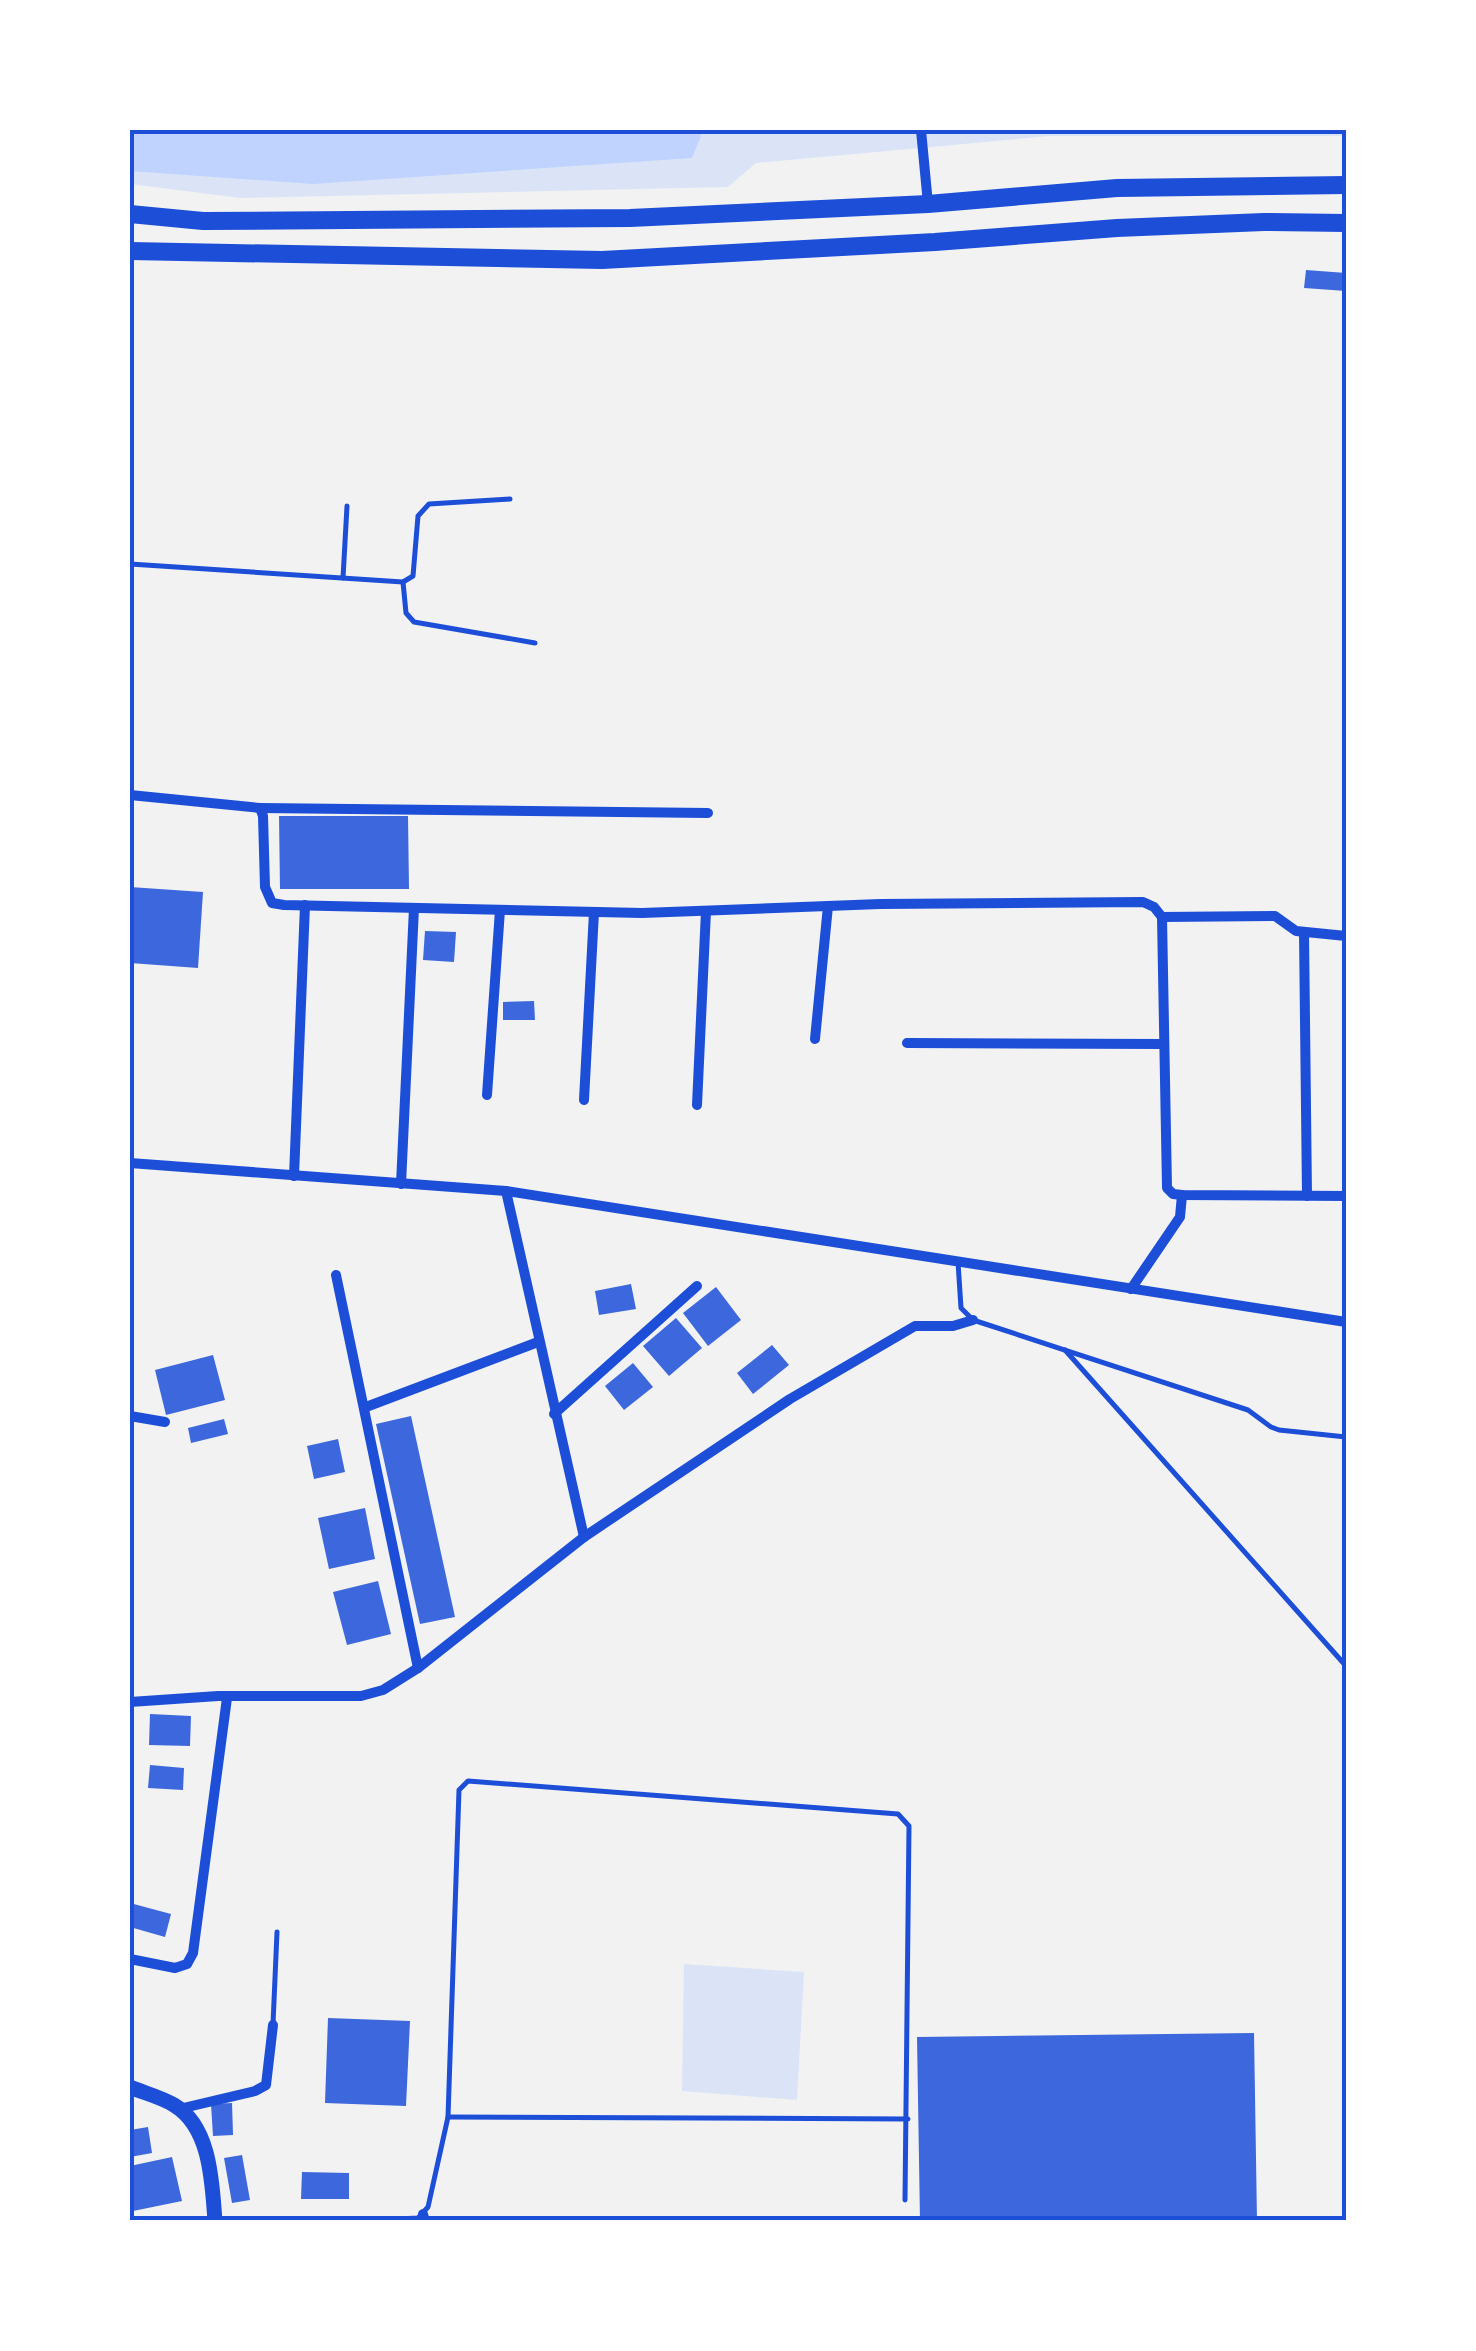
<svg xmlns="http://www.w3.org/2000/svg" width="1476" height="2351" viewBox="0 0 1476 2351" font-family="'Fira Sans',sans-serif">
<rect width="100%" height="100%" fill="#f2f2f2"/>
<g fill="#dbe4f7">
<path d="M130,130h1216v6h-296l-294,27 -28,24 -488,11 -110,-14z"/>
<path d="M684,1964l120,8 -7,128 -115,-9z"/>
</g>
<path fill="#bfd3fe" d="M130,130h568l3,6 -9,22 -379,26 -183,-13z"/>
<g fill="#3d67dc">
<path d="M1306,270l40,3v18l-42,-3z"/>
<path d="M279,816h129l1,73h-129z"/>
<path d="M130,887l73,5 -5,76 -68,-5z"/>
<path d="M425,931l31,1 -2,30 -31,-2z"/>
<path d="M534,1001l1,19h-32v-18z"/>
<path d="M631,1284l5,25 -37,6 -4,-24z"/>
<path d="M716,1287l25,33 -33,26 -25,-33z"/>
<path d="M676,1318l26,30 -33,28 -26,-30z"/>
<path d="M772,1345l17,20 -36,29 -16,-21z"/>
<path d="M213,1355l12,45 -59,15 -11,-45z"/>
<path d="M633,1363l20,24 -29,23 -19,-24z"/>
<path d="M411,1416l44,201 -35,7 -44,-200z"/>
<path d="M224,1419l4,15 -37,9 -3,-15z"/>
<path d="M338,1439l7,33 -31,7 -7,-33z"/>
<path d="M365,1508l10,51 -46,10 -11,-51z"/>
<path d="M378,1581l13,53 -44,11 -14,-53z"/>
<path d="M150,1714l41,2 -1,30 -41,-1z"/>
<path d="M150,1765l34,3 -1,22 -35,-2z"/>
<path d="M130,1903l41,11 -6,23 -35,-10z"/>
<path d="M328,2018l82,3 -4,85 -81,-3z"/>
<path d="M1254,2033l3,188h-337l-3,-184z"/>
<path d="M232,2103l1,32 -20,1 -2,-32z"/>
<path d="M148,2127l4,26 -22,4v-27z"/>
<path d="M242,2155l8,45 -18,3 -8,-45z"/>
<path d="M172,2157l10,44 -49,10 -3,-45z"/>
<path d="M302,2172l47,1v26h-48z"/>
</g>
<g fill="none" stroke-linecap="round" stroke-linejoin="round">
<g stroke="#1d4ed8" stroke-width="5">
<path d="M130,564l273,18 10,-6 5,-60 11,-12 81,-5"/>
<path d="M343,578l4,-72"/>
<path d="M403,582l3,31 8,9 121,21"/>
<path d="M958,1262l3,46 12,12 275,90 23,17 8,3 67,7"/>
<path d="M1065,1350l281,316"/>
<path d="M273,2024l4,-92"/>
<path d="M448,2117l460,2"/>
<path d="M357,2221l61,-3 10,-11 20,-90 11,-327 9,-9 430,33 11,12 -4,374"/>
</g>
<g stroke="#1d4ed8" stroke-width="10">
<path d="M921,130l7,74"/>
<path d="M130,795l130,13 3,8 2,71 7,16 12,2 358,8 238,-9 263,-2 11,5 8,10 5,271 6,6 9,1 164,1"/>
<path d="M260,808l448,5"/>
<path d="M1162,917l113,-1 21,15 50,5"/>
<path d="M1304,932l3,264"/>
<path d="M815,1039l13,-133"/>
<path d="M907,1043l257,1"/>
<path d="M487,1095l13,-185"/>
<path d="M584,1100l10,-188"/>
<path d="M697,1105l9,-194"/>
<path d="M130,1163l376,28 840,131"/>
<path d="M294,1176l11,-271"/>
<path d="M401,1184l13,-276"/>
<path d="M506,1191l78,346"/>
<path d="M336,1275l82,393"/>
<path d="M1131,1289l49,-72 2,-22"/>
<path d="M366,1407l172,-65"/>
<path d="M554,1414l143,-128"/>
<path d="M130,1416l35,6"/>
<path d="M130,1702l88,-6h143l22,-6 35,-22 166,-131 206,-138 125,-73h38l20,-6"/>
<path d="M130,1959l45,9 12,-4 6,-11 34,-255"/>
<path d="M179,2109l76,-18 11,-6 7,-60"/>
<path d="M423,2214l2,7"/>
</g>
<path stroke="#1d4ed8" stroke-width="15" d="M130,2087c14,6 31,10 44,18 37,22 38,78 41,116"/>
<g stroke="#1d4ed8" stroke-width="18">
<path d="M130,214l73,7 427,-3 298,-14 189,-16 229,-3"/>
<path d="M130,251l472,9 333,-18 182,-14 147,-6 82,1"/>
</g>
</g>
<rect width="1476" height="2351" fill="none" stroke="#ffffff" stroke-width="265"/>
<rect x="132" y="132" width="1212" height="2086" fill="none" stroke="#1d4ed8" stroke-width="4"/>
</svg>
